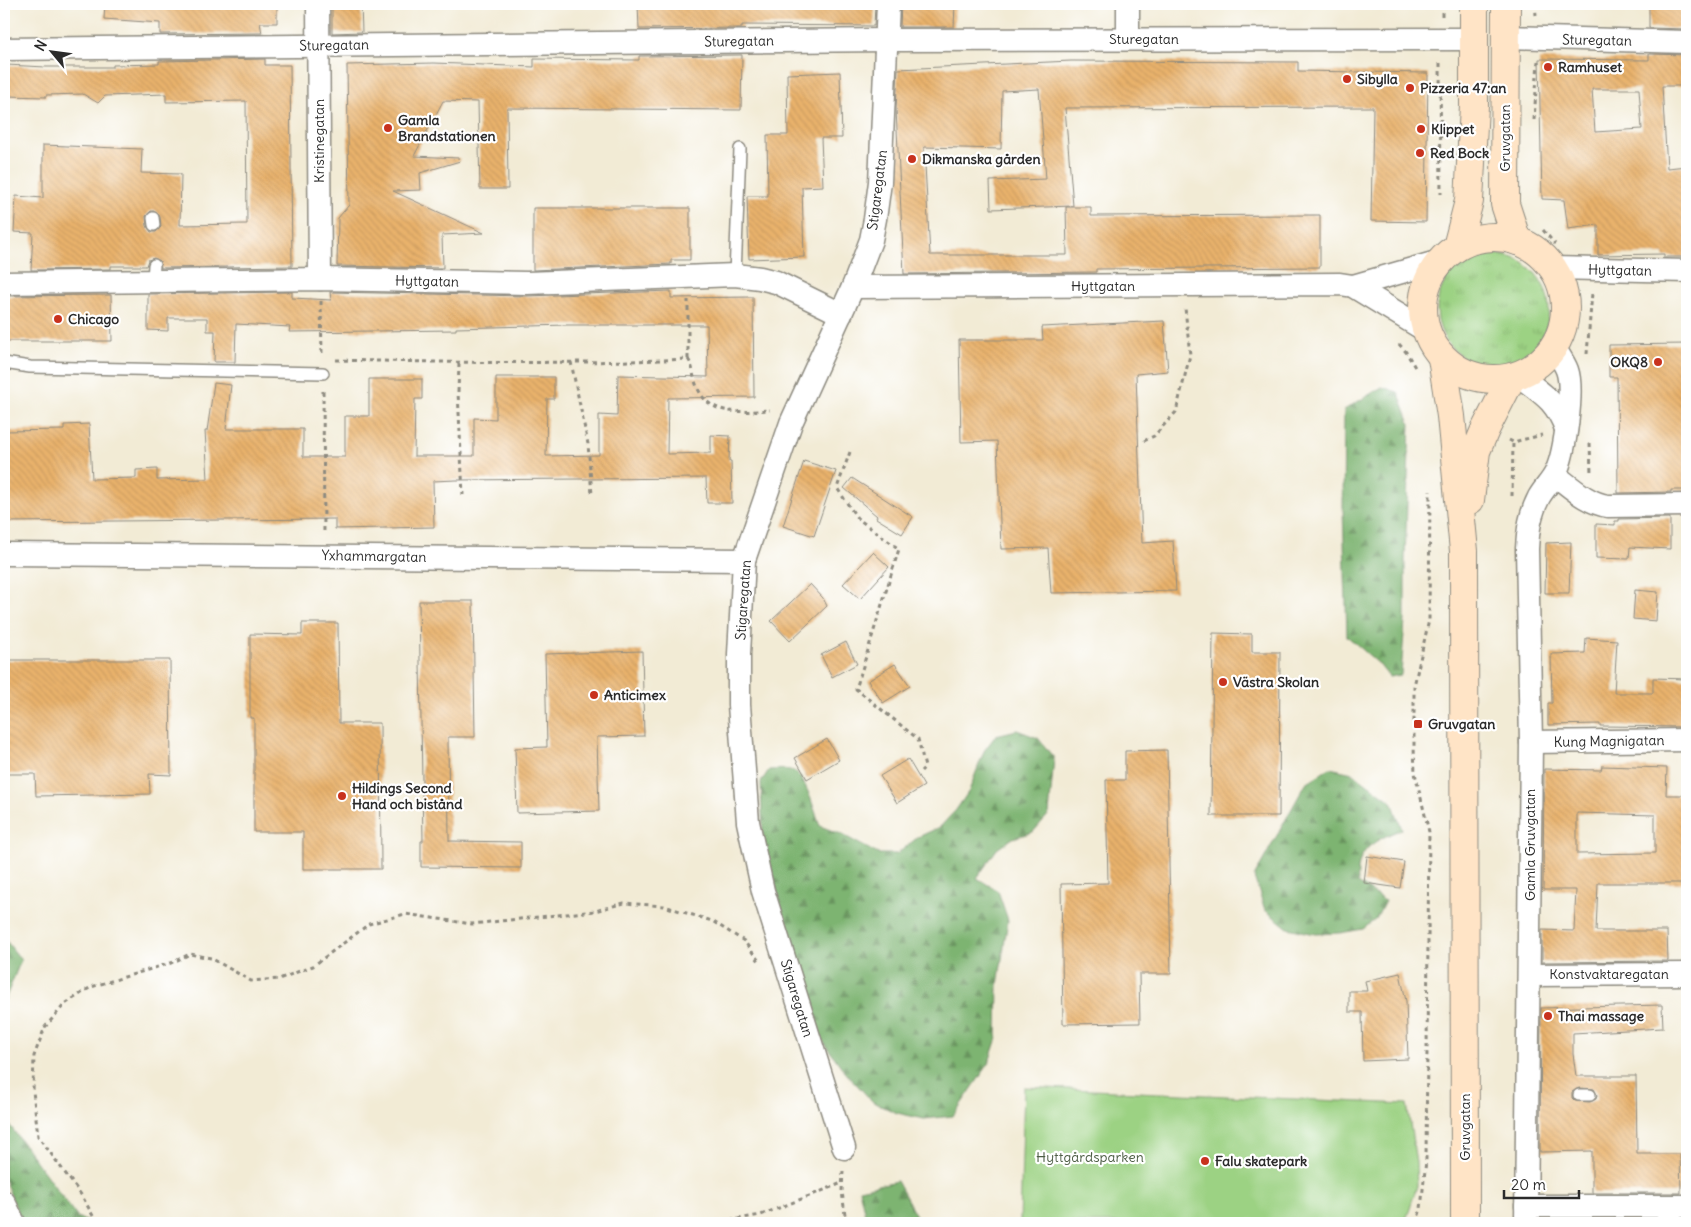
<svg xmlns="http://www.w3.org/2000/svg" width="1691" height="1227" viewBox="0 0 1691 1227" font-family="Delius,sans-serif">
<defs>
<pattern id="grass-tufts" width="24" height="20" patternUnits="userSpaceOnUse" patternTransform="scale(1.25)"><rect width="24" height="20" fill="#9cd283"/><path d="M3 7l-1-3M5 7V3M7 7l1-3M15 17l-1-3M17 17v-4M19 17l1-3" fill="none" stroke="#87b471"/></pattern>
<pattern id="forest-firs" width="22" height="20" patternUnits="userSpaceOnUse" patternTransform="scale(1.25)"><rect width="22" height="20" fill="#7db471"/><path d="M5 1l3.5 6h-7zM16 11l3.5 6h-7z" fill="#67935d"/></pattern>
<pattern id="building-back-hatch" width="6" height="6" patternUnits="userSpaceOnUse" patternTransform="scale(1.25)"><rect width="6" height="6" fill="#e9b26c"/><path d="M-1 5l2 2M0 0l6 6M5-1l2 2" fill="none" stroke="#c8995e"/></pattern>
</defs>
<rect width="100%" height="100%" fill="#fff"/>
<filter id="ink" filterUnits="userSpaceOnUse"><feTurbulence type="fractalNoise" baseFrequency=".02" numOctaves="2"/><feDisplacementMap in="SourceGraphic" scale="10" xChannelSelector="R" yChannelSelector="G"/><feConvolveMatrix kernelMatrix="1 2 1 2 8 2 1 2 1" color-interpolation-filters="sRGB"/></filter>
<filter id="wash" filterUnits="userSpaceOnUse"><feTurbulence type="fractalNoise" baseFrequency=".0096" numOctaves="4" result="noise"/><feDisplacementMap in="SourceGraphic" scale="20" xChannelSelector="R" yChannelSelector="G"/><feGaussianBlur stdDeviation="1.12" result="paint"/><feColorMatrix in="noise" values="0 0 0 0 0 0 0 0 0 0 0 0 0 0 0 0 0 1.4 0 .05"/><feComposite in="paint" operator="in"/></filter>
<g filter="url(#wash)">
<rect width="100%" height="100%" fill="#f2ebd5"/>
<circle fill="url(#grass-tufts)" stroke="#647e57" cx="1493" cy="310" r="56"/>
<g fill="url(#forest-firs)" stroke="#54704e">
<path d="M1382,387l16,5 12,32 -5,134v61l-4,56 -12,2 -11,-14 -31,-27 -4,-127 1,-99z"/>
<path d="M1017,730l21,8 16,20 -5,56 -16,18 -20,6 -16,11 -20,29 21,13 10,29 -10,65 -1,53 -9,27 -35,51 -29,3 -27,-6 -24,-11 -28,-30 -23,-32 -35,-109 -11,-44 -13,-45 -2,-60 8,-12c8,0 17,-2 24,1 13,5 22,42 27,55l21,8 37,20h19l21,-17 22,-10 16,-17 13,-19 15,-40 12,-16z"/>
<path d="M1330,768l23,5 39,29 10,27c-28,12 -47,19 -44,54l27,18 -9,18 -13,10 -23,4 -25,1 -27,-6 -23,-18 -11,-33 52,-94z"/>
<path d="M4,938l17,22 -17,42z"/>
<path d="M4,1126l7,1 66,90 13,6h-68l-18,-44z"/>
<path d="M897,1181l23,42h-53l-8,-34z"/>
</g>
<path fill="#9cd283" stroke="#647e57" d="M1024,1087l383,17 9,58 1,24 -12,37h-385z"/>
<g id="blocks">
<g fill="url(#building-back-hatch)" fill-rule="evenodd">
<path d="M105,4h172v19h-17l2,10 -102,1v-11l-56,-4z"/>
<path d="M332,4h29l1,28 -30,1z"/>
<path d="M638,4h237l-1,22 -132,-1v3l-103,1z"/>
<path d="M901,4h54l-1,23h-54z"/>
<path d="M1649,4h38v25l-38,-1z"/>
<path d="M1649,54l38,1v31h-25l5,82 20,-2v91h-23v-3l-66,1v-30l-30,4 -4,-29 -22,-1 -3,-140 110,1zM1592,89h47l3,40 -47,3z"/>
<path d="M742,55l-1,55 -234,-2 1,81h-28l-2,-87 -35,-1 -29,55 45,2 1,3 -40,12 1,17 -28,1 91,42 -42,2 1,33 -106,-2 1,-48 11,-13 -2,-140 87,-2 100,4v-8l105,1v-4z"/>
<path d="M265,59v6h25l2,201 -131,2 -1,-7 -6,-3 -6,2 -2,6h-35v3l-80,1 2,-37 -19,-1 2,-36 27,2v-53l99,4 -1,24 40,1 -1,51 67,-1 -1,-123 -80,1v-8l-61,2 -7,7 -15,-9 -37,1v2l-40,-1v-31l40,2h67v-2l46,-1v-3zM151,211h5l4,6 1,10 -5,5h-5l-4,-6 -1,-10z"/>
<path d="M1071,61l227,1v9l130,2 -2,149 -55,-1 2,-114 -308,1 8,98 -82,3 -1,-28 56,-2 -7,-90 -37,2 -1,58 -77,-2 6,108h137l-1,-48h25v9l229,-1v52l-224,2v3l-192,2 -8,-165 2,-40z"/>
<path d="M840,72l2,66h-21l2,48 -21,1 2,70 -55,2 -2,-63h21l-1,-61h21l-1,-61z"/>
<path d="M533,208h157v52h-19v4l-138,6z"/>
<path d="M671,291v7l82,-1 1,100 -86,1 -1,56 44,-1v-18l19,1 -1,25h2l1,42h-25l-1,-25 -250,2 -23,1 1,46 -99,2v-10l-331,3v-91l60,-1v-5l25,-1 3,55 44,-1v-8l21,-1v11l51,-1 -3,-48h2l7,-48 17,2 -5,44h77v28h42v-41h24v-37h53v20h-7l-1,57h60v-38l22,1v-42h58v22h-7l-1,57 53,-1v-40l18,1 1,-41 90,2 -1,-52h-140l-111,3v2l-167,2 1,-5 -54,-3 -1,38h-21l1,-31h-8v-13h-39v13l-20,-1v-36l144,-2v6l39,2 -1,-8 197,4z"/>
<path d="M111,295l1,46h-108v-45z"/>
<path d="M1164,321l4,50 -32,3 6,169 31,-2 3,50 -125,2 -3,-45 -47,1 -4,-108 -36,1 -2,-102h84l-1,-13z"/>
<path d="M1687,344v146h-16v2l-53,1 -1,-116h-8v-32z"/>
<path d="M804,461l32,10 -22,65 -31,-10z"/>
<path d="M852,478l61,39 -11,17 -26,-16 1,-2 -33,-28z"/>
<path d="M1670,518v31l-40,-2 -1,12 -33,-1v-34l19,1v-4h4v-2z"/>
<path d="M1571,542l-2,51h-24l1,-50z"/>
<path d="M873,552l16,15 -29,32 -17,-15z"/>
<path d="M810,584l13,14 4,8 -37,35 -19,-20z"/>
<path d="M1635,590l23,2 -2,29 -23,-2z"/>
<path d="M419,601h54l2,136h-27l1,104 72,1v26l-100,-1v-26h2z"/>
<path d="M302,623h36l1,100h41l1,146h-78v-37h-49v-114h-4v-84l52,1z"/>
<path d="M1213,633l39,1v18h28l-1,164h-68z"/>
<path d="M1586,638l31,2 -3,53h39v-15l34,1v48l-87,-1v-2l-52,1v-22h4l-1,-49 34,-1z"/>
<path d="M846,642l11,22 -25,13 -11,-22z"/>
<path d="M642,651l2,85 -47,1 2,74 -82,2 -2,-65 32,-1 -2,-93z"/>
<path d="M4,660h166l1,115 -22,-1 1,20 -114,2 -1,-22h-31z"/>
<path d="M895,664l15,22 -27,17 -15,-22z"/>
<path d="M827,739l12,21 -32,19 -12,-21z"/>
<path d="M1167,750l4,224h-32l1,49 -77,1 -2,-140 47,-1 -2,-103h19v-29z"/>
<path d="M908,759l16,27 -27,17 -17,-27z"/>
<path d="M1602,766l65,2 -1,27h21v88h-89l-2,48h71l1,30 -126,1v-32l32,1 2,-41h-33l1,-121 57,1zM1577,813l78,2v38l-78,1z"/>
<path d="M1367,856l37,6 -4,26 -36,-5z"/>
<path d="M1400,973l6,28 2,58 -45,2 -1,-49h-13v-21h18l-2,-10z"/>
<path d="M1662,1005l1,23 -90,5v21l3,22h60l1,78h43l1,39h-89v-42l-52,1 1,-144zM1579,1088l15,1 3,6 -1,4 -6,3 -15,-1 -3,-3v-6z"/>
<rect x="1592" y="1219" width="89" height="4"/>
</g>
</g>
</g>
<g filter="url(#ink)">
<use href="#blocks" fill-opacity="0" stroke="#8e8b80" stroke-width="1"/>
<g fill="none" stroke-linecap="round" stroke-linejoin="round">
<defs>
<g id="lane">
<path d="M153,218l1,7"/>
<path d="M735,275l5,-126"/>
<path d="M153,281l1,-16"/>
<path d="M4,363l26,4 293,6"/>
<path d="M1579,1095h11"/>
</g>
<g id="street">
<path d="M318,4l2,275"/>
<path d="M1128,4v35"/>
<path d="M1506,37l181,5"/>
<path d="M4,49l884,-9 586,-1"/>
<path d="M1553,268l134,3"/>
<path d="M4,283l316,-4 207,4 208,-8 25,3 16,4 65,32"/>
<path d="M1353,286l87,-25"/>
<path d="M853,287l487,-3 13,2 72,44"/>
<path d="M1518,375c23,18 38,25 48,54"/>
<path d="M1555,475c16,12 32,28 53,31l79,-1"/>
<path d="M4,554l740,6"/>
<path d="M1531,742l156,-2"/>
<path d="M1530,975l157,-1"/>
<path d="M844,1148l-81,-257 -15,-69 -9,-117v-51l5,-94 47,-137 62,-136 18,-47 4,-21 5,-37 8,-178"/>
<path d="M4,1202l10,21"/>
<path d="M1526,1206h161"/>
<path d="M1526,1223l5,-481 -4,-193c1,-19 3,-35 12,-52 5,-9 13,-16 17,-25 9,-19 18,-83 11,-102 -3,-8 -9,-16 -13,-23"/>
</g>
<g id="secondary">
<path d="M1506,4l-1,200 12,37"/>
<circle cx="1494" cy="308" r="71"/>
<path d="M1457,247l12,-46 5,-95v-102"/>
<path d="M1442,358l9,58 13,135 1,672"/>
<path d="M1470,500l6,-49 9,-21 27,-53"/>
</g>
</defs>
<use href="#lane" stroke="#8e8b80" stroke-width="14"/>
<use href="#street" stroke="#8e8b80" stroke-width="25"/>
<use href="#secondary" stroke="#8e8b80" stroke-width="30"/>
<g stroke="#8e8b80" stroke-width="3" stroke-dasharray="4 4" stroke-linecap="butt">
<path d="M1442,4v13"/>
<path d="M1535,4l1,11"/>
<path d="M1440,63l1,131"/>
<path d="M1534,120l4,-59"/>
<path d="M1543,230l12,14"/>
<path d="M321,301l1,54"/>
<path d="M1399,344l7,8 10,17"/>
<path d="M1587,354l5,-61"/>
<path d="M688,359c6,9 4,13 7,22 11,37 44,31 75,29"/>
<path d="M336,360c117,3 235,4 352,-1v-59"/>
<path d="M571,362l17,82 4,51"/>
<path d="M459,364l-1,28 5,103"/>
<path d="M323,391l1,142"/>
<path d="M1509,440l4,2 29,-7"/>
<path d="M1144,441l10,-5 22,-24 14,-57 -5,-47"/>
<path d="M1590,443l1,31"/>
<path d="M850,452l-13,36 20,30 42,31 -43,140 62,50 7,28 -4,4"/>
<path d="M1512,496l1,-54"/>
<path d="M843,1171l-1,20 4,32"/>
<path d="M97,1223l-15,-27 -44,-60 -5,-45 1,-35 11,-29 20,-23 26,-17 80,-24 19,-9 21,4 40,23 28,-2 34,-13 56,-42 36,-10 67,10 123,-13 29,-8 40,3 48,15 32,20 15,20"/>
<path d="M714,1223l47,-8 81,-32"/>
<path d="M1416,1223l5,-14 5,-49 3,-328 -14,-59 -1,-26v-61l15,-66 1,-129"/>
</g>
<use href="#lane" stroke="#fff" stroke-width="11"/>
<use href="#street" stroke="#fff" stroke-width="22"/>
<use href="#secondary" stroke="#ffe4c6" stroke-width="28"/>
</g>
</g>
<g fill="#c8321e" stroke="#fff" stroke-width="2">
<circle cx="1548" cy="67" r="5"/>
<circle cx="1347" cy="79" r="5"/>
<circle cx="1410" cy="88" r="5"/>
<circle cx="388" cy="128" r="5"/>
<circle cx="1421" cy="129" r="5"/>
<circle cx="1420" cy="153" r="5"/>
<circle cx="912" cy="159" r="5"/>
<circle cx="58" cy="319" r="5"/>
<circle cx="1658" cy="362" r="5"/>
<circle cx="1223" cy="682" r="5"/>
<circle cx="594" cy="695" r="5"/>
<rect x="1413" y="719" width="10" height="10" rx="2.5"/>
<circle cx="342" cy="796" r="5"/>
<circle cx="1548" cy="1016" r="5"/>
<circle cx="1205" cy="1161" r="5"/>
</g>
<g text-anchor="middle" stroke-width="4.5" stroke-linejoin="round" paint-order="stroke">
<g font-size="14" fill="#2b2b2b" stroke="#fff">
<text x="1144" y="44">Sturegatan</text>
<text transform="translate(1597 40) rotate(1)" y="5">Sturegatan</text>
<text transform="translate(739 41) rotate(-1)" y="5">Sturegatan</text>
<text transform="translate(334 45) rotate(-1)" y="5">Sturegatan</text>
<text transform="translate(1505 138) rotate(-90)" y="5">Gruvgatan</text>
<text transform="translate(319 141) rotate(-90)" y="5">Kristinegatan</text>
<text transform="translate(877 190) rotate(-83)" y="5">Stigaregatan</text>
<text transform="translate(1620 270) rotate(1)" y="5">Hyttgatan</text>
<text transform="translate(427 281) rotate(1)" y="5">Hyttgatan</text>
<text x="1103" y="291">Hyttgatan</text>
<text transform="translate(374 556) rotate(1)" y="5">Yxhammargatan</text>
<text transform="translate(743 600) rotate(-86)" y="5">Stigaregatan</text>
<text transform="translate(1609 741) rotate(-1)" y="5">Kung Magnigatan</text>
<text transform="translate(1530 845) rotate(-90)" y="5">Gamla Gruvgatan</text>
<text x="1609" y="979">Konstvaktaregatan</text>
<text transform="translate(797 998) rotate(73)" y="5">Stigaregatan</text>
<text transform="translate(1465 1127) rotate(-90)" y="5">Gruvgatan</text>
</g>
<g font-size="14" font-weight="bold" fill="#2b2b2b" stroke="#fff" text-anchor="start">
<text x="1558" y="72">Ramhuset</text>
<text x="1357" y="84">Sibylla</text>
<text x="1420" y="93">Pizzeria 47:an</text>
<text x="398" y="125">Gamla<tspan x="398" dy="16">Brandstationen</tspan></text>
<text x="1431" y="134">Klippet</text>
<text x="1430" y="158">Red Bock</text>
<text x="922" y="164">Dikmanska gården</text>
<text x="68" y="324">Chicago</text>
<text x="1648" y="367" text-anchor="end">OKQ8</text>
<text x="1233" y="687">Västra Skolan</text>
<text x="604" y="700">Anticimex</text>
<text x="1428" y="729">Gruvgatan</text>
<text x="352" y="793">Hildings Second<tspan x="352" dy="16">Hand och bistånd</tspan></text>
<text x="1558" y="1021">Thai massage</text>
<text x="1215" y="1166">Falu skatepark</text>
</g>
<g font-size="14" fill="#4d5d45" stroke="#fff">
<text x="1090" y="1162">Hyttgårdsparken</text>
</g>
</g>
<rect width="1691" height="1227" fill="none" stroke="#fff" stroke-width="20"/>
<g transform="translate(52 52) rotate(299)" stroke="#ffffff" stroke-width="4" paint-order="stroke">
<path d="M0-4L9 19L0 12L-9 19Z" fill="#2b2b2b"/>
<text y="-8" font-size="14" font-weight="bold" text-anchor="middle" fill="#2b2b2b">N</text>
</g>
<path d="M1504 1190v8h75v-8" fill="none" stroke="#2b2b2b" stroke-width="2.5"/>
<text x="1511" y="1190" font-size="15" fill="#2b2b2b" stroke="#ffffff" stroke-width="4" paint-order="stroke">20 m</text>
</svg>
